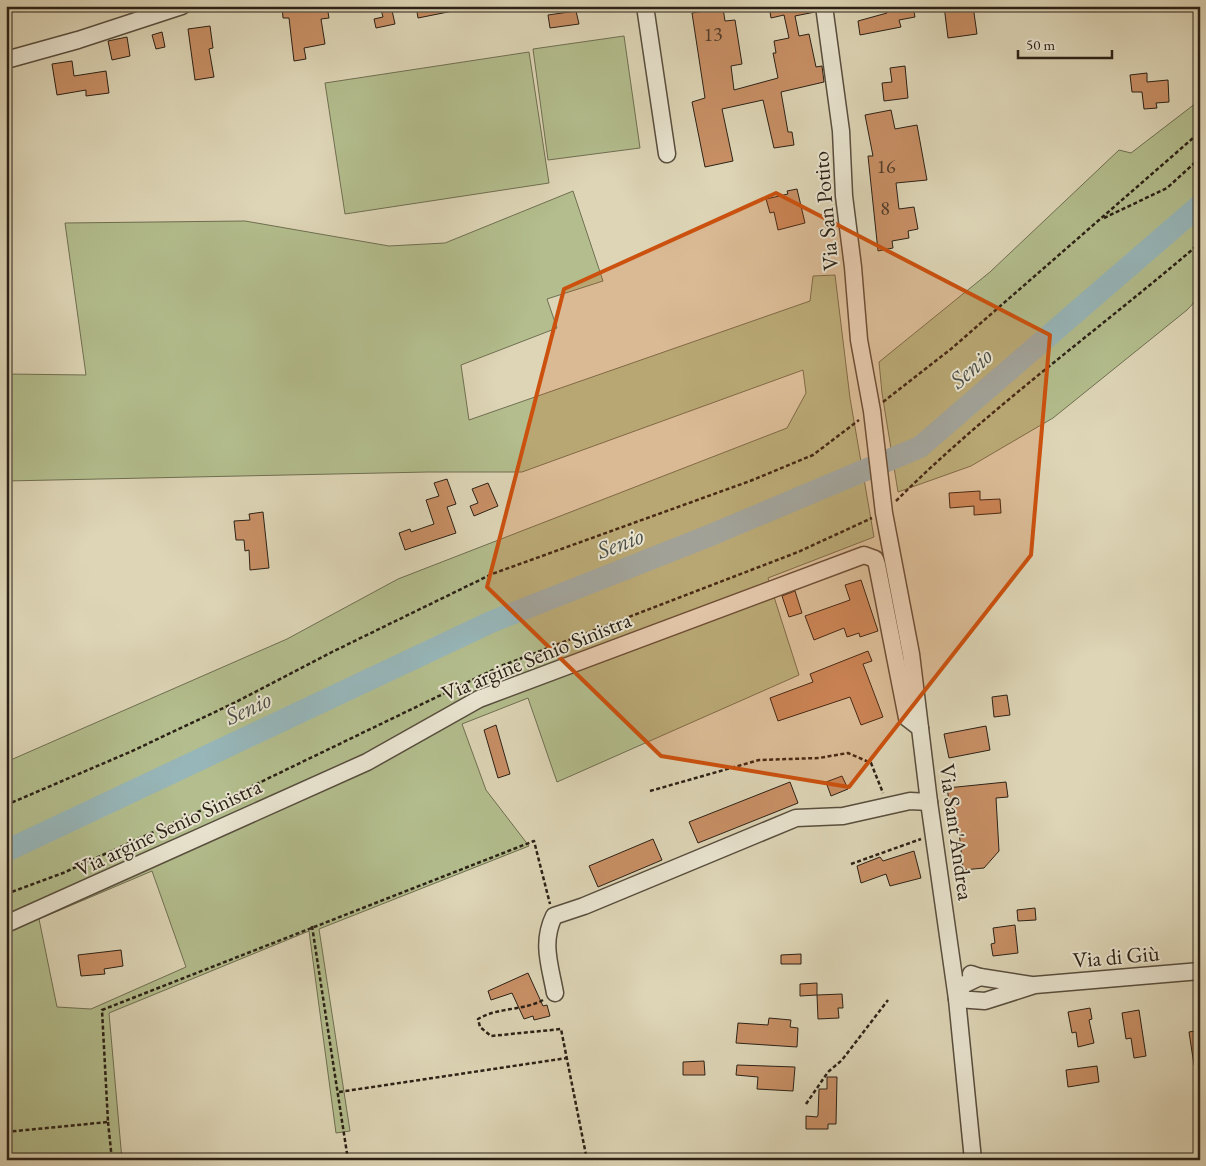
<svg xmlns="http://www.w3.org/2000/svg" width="1206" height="1166" viewBox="0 0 1206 1166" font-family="'EB Garamond',serif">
<rect width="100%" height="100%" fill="#ddd5b6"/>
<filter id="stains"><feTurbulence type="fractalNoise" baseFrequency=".004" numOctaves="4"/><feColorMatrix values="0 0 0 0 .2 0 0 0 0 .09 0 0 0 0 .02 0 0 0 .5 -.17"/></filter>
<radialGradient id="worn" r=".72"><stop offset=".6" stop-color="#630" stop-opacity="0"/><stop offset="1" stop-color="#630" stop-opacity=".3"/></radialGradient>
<g fill="#b3bd8d" stroke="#6f6f52" fill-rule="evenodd">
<path d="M624,36l16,112 -92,12 -15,-111z"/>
<path d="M529,52l20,131 -204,31 -20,-131z"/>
<path d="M1200,100v196l-13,14 -134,108 -82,48 -73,26 -16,-99 -3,-31 111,-90 129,-122 12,3z"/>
<path d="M573,191l30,90 -56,18 10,29 -96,37 8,55 341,-119 3,-25 22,-1 15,123 24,139 -106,41 31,97 -242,107 -29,-84 -66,26 24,66 43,56 -210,83 31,202 -14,2 -27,-202 -200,82 13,147h-116v-398l281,-123 111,-60 389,-151 19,-35 -3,-23 -281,102h-94l-422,9v-107l80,1 -21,-152 180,-2 144,25 56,-3zM152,871l34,96 -95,42 -34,-2 -18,-88z"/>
</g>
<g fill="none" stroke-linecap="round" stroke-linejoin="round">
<path stroke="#97b6b9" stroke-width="22" d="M6,851l485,-229 220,-87 209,-88 280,-242"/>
</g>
<g fill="#c88f65" stroke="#2b2116">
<path d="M282,6h45l2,12 -8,1 4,25 -21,4 2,11 -12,2 -5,-43h-6z"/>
<path d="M380,6h11l4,18 -19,4 -2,-9 9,-2z"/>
<path d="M416,6h37v5l-35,7z"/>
<path d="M769,6h45l1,6 -20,4 4,20 10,-2 7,33 6,-1 2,16 -43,10 7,40h4l2,13 -20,3 -11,-48 -41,9 11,52 -28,6 -13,-65 13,-4 -13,-85 31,-5 2,13 10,-1 7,44 -11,2 3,24 44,-12 -5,-25h3l-2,-12 15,-3 -5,-23 -13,3z"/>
<path d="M885,6h28l2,11 -16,3 2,7 -41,8 -2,-14 29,-8z"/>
<path d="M944,6h29l4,28 -29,4z"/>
<path d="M576,11l3,13 -29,4 -2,-13z"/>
<path d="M210,26l3,22 -4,1 5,28 -19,3 -7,-51z"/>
<path d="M162,32l3,15 -9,2 -4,-14z"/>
<path d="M127,37l3,19 -18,4 -4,-19z"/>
<path d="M72,61l2,15 32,-5 3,22 -23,3v-6l-29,5 -5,-31z"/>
<path d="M905,66l3,32 -24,3 -2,-18 10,-1 -2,-14z"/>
<path d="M1147,73v9l21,-2 1,22 -13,1 1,5 -13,1 -2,-17h-10l-2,-17z"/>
<path d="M891,110l4,19 22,-4 10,55 -31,3 3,26 15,-2 4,22 -10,2 1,7 -17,3 1,7 -15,3 -10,-95h5l-8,-41z"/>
<path d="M797,189l8,34 -27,7 -4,-18 -4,1 -4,-14 22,-5 -1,-3z"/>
<path d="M447,479l9,25 -9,3 9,26 -51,17 -6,-17 11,-4 1,3 23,-8 -8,-24 13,-4 -5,-13z"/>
<path d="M488,483l10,23 -24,10 -4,-10 8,-3 -6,-14z"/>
<path d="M980,491v9l20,-1 1,14 -27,2v-9l-24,2 -1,-15z"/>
<path d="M263,512l6,56 -19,2 -1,-20 -4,1 -1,-11h-8l-2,-19 16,-1 -1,-6z"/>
<path d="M861,580l17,51 -18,6 -1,-4 -12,4 -3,-9 -30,12 -9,-24 45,-16 -5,-15z"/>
<path d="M795,591l7,22 -13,4 -7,-21z"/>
<path d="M868,651l4,10 -9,3 20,53 -22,8 -11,-28 -72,24 -8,-23 43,-16 -3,-8z"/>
<path d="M1007,695l3,20 -16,2 -2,-20z"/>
<path d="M496,725l14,49 -12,4 -14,-48z"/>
<path d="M986,726l4,24 -41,8 -5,-24z"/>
<path d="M842,776l6,13 -17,7 -5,-14z"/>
<path d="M790,782l8,21 -100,40 -9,-21z"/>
<path d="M1006,782l2,15 -12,1 3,53 -15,17 -21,2 -4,-39 -5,1 -7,-44z"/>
<path d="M653,839l9,21 -64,27 -9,-21z"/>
<path d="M914,851l7,27 -31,8 -4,-12 -25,9 -4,-17 23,-9 3,4z"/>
<path d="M1035,908l1,12 -18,1 -1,-11z"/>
<path d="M1015,925l3,28 -25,3 -2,-12 4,-1 -2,-15z"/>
<path d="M121,950l2,16 -19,3 1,5 -24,2 -3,-21z"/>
<path d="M801,954v10h-20v-9z"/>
<path d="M528,973l15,33 4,-1 3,11 -16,4 -1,-4 -9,3 -12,-26 -21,7 -3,-9z"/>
<path d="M817,983v12l-17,1v-12z"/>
<path d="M842,994l1,14h-5l1,10 -21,1 -1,-24z"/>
<path d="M1090,1008l2,11 -3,1 5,23 -16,4 -2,-15 -4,1 -4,-21z"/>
<path d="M1139,1010l7,46 -12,2 -3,-20 -5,1 -4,-26z"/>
<path d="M769,1018l22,2 -1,7 8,1 -1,19 -61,-4 2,-20 30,2z"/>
<path d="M1200,1030v34l-6,1 -5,-33z"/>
<path d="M704,1061l1,14h-22v-13z"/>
<path d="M737,1065l58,2 -2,24 -36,-2 1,-12 -22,-2z"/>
<path d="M1097,1066l2,16 -31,5 -2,-17z"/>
<path d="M827,1077h10l-1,47h-8v5h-22v-13l11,1 1,-2 1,-26h8z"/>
</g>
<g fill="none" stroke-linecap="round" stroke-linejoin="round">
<defs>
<g id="minor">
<path d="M645,6l22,148"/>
<path d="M824,6l17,125 3,65 9,71 6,73 13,71 12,102 27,141 18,148 28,197 16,161"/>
<path d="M6,60l72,-20 104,-34"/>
<path d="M6,924l361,-162 112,-63 385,-144 11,4 2,6 30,153 13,10"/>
<path d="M971,974l9,3 51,8"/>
<path d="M980,977l-17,8 -6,14 28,2 50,-16 165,-14"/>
<path d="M555,993c-5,-28 -14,-50 -1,-77l30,-10 212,-88 47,-2 67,-15 19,1"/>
</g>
</defs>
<use href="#minor" stroke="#584e3e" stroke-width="19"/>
<g stroke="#2b2116" stroke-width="2.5" stroke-dasharray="4 2.5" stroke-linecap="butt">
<path d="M1104,218l63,-30 33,-30"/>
<path d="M883,402l68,-53 249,-217"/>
<path d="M896,501c93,-93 204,-172 304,-258"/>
<path d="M650,791l109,-31 60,-2 29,-5 23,10 12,30"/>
<path d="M6,805l124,-53 104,-49 98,-51 160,-78 258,-93 63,-26 46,-35"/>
<path d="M851,864l70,-25"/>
<path d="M6,894l57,-21 150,-68 288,-139 297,-114 74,-34"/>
<path d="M312,926l36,234"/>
<path d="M543,1000c-20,11 -45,7 -65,19l2,8 11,9 70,-7 26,131"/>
<path d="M339,1092l228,-34"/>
<path d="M806,1104l22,-32 14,-12 46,-60"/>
<path d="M108,1122l4,38"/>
<path d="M6,1132l102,-10 -6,-112 432,-169 16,63"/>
</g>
<use href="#minor" stroke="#e9e4d0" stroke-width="16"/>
</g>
<path fill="#cc510e" fill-opacity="0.2" stroke="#cc510e" stroke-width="4" stroke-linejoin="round" d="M776,193l274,142 -19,220 -182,232 -188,-31 -174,-169 77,-298z"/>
<g text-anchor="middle" stroke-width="4" stroke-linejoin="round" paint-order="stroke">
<g font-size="20" fill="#523c2a">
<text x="713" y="41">13</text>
<text x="886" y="173">16</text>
<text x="885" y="215">8</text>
</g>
<g font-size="22" fill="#2b2116" stroke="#e9e4d0">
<text transform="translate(825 211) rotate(-95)" y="8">Via San Potito</text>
<text transform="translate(536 656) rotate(-22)" y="8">Via argine Senio Sinistra</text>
<text transform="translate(168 827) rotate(-25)" y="8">Via argine Senio Sinistra</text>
<text transform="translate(957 832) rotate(82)" y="8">Via Sant'Andrea</text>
<text transform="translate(1116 956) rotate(-5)" y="8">Via di Giù</text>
</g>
<g font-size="24" font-style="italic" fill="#4b4e47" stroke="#e9e4d0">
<text transform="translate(971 368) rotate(-41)" y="8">Senio</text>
<text transform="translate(620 543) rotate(-21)" y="8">Senio</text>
<text transform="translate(248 708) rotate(-25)" y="8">Senio</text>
</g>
</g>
<rect width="1206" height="1166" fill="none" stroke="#ddd5b6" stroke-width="25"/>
<rect x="8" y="8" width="1191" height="1151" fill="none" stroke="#2b2116" stroke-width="2.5"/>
<rect x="12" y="12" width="1181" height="1141" fill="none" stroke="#2b2116"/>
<path d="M1018 50v8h94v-8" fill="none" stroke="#2b2116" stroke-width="2.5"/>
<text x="1026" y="50" font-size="15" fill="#2b2116" stroke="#e9e4d0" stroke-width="4" paint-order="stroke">50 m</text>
<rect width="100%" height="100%" filter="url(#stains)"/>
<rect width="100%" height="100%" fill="url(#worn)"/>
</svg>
